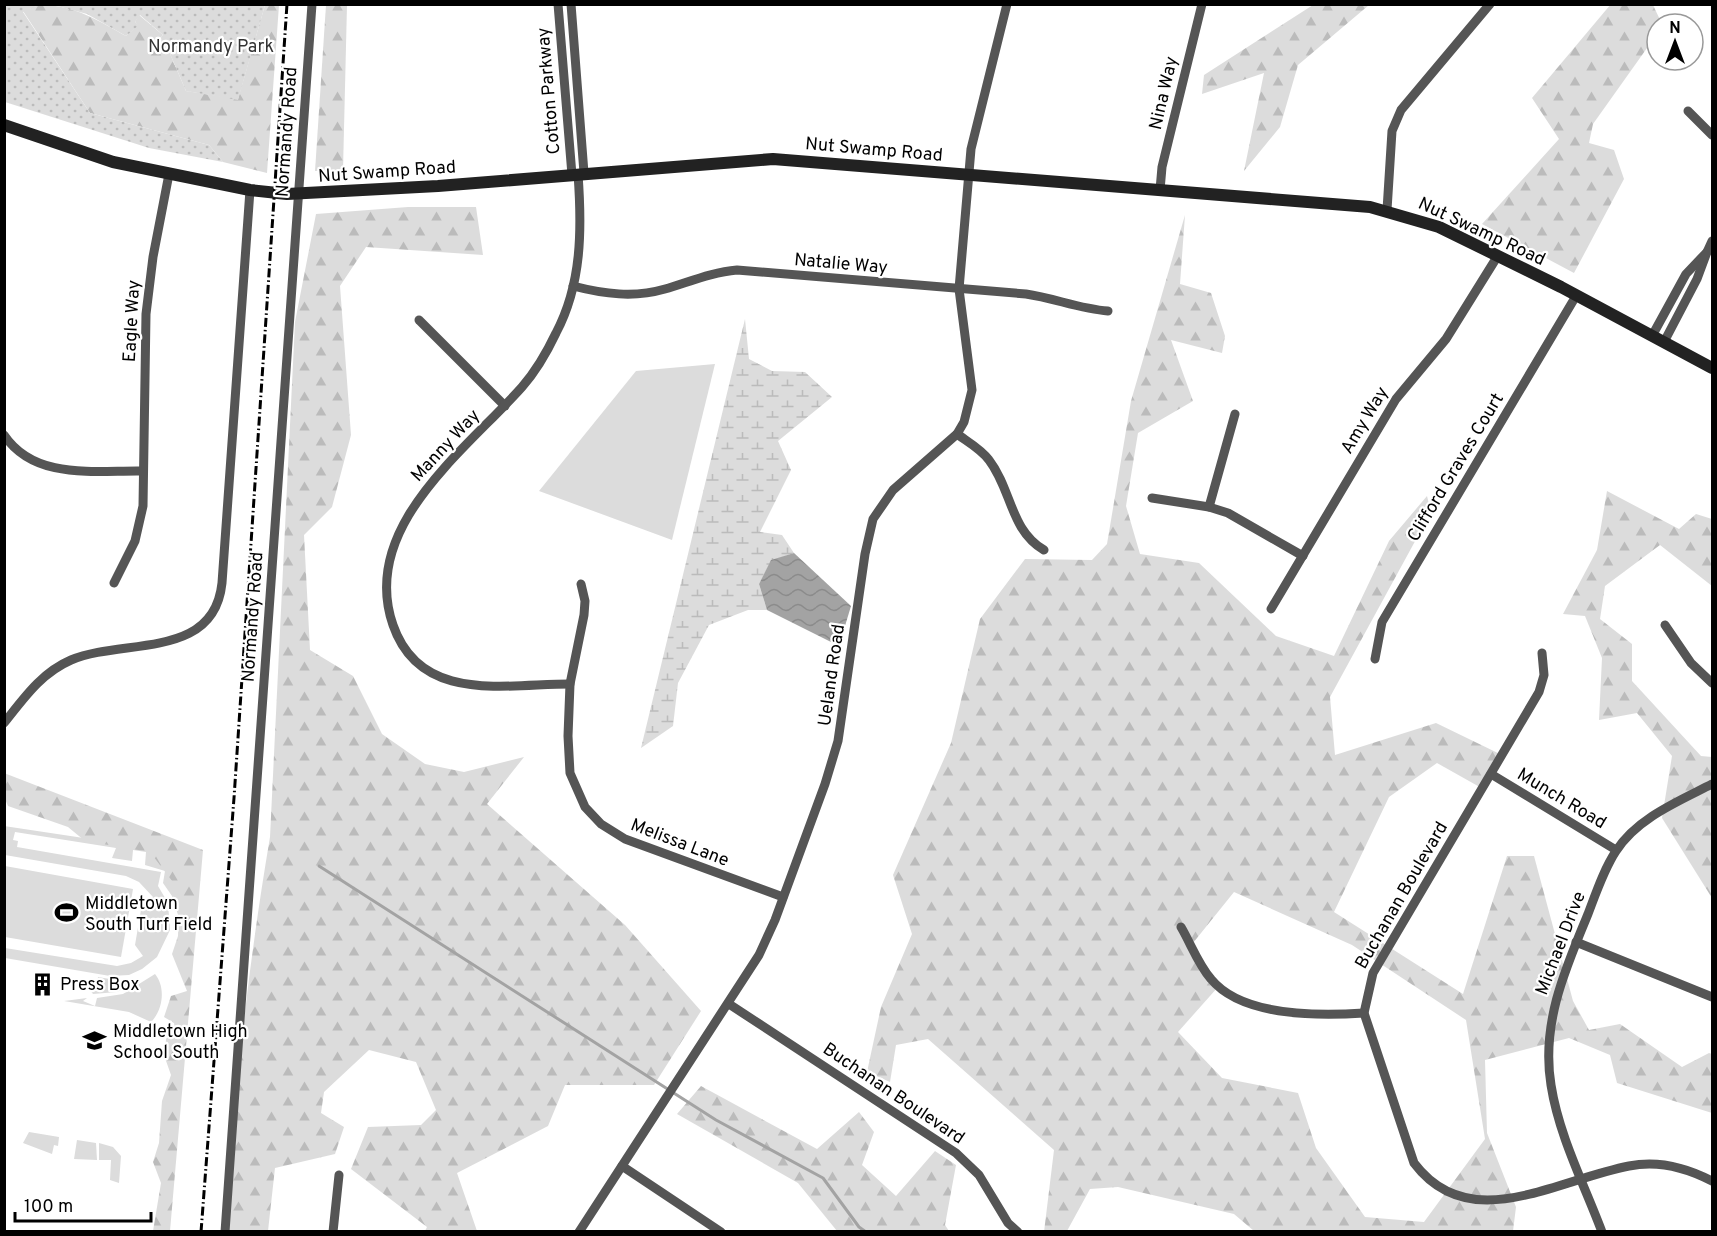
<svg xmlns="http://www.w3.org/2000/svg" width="1717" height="1236" viewBox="0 0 1717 1236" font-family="Overpass,sans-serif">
<defs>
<pattern id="forest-firs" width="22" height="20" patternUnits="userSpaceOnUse" patternTransform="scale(1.5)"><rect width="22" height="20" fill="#dcdcdc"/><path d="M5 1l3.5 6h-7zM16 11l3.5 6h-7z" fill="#bbb"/></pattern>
<pattern id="wetland-marsh" width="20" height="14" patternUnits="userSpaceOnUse" patternTransform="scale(1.5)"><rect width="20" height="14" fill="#dcdcdc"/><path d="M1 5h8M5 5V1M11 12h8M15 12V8" fill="none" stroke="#bbb"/></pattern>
<pattern id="park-dots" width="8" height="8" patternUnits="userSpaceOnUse" patternTransform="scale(1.5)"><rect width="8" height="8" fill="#dcdcdc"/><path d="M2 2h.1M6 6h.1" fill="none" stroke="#bbb" stroke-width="1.8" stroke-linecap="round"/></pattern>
<pattern id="water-waves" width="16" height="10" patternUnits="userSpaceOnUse" patternTransform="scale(1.5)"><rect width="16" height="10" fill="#a3a3a3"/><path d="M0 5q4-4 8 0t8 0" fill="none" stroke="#8b8b8b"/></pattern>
</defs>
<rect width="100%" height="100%" fill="#fff"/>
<g fill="#dcdcdc">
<path d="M715,364l-43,176 -133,-49 97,-120z"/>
<path d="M4,826l146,22 32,43 -3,27 -7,-22 -9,-13 2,-12 -20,-6 1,-13 -13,-2 -1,11 -20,-3 4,-10 -101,-16 -2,8 5,1 -1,6 144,25 -3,14 10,17 2,27 -13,27 -15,12 -13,6 -19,1 -105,-18v-10l112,18 14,-3 12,-7 -8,-11 7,-41 11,-7 -14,-15 -13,-6 -121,-21z"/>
<path d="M5,866l128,23 -12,68 -116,-20z"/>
<path d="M155,974c11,13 8,36 -4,48l-22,-10 -65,-11 23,-3 -4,3 12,5 2,-8 26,-4z"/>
<path d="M98,977l35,6 -16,9 -24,2 -3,-4 6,1z"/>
<path d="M29,1132l30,5 -1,9 -4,-1 -2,9 -29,-11z"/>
<path d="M77,1140l19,3 1,17 -23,-1z"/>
<path d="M99,1143l14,4 8,9 -2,27 -9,-3 1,-20h-12z"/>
</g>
<g fill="url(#forest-firs)" fill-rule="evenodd">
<path d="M1611,4l42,1 9,19h-5v10l-64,90 -4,19 25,7 10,29 -50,94 -92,-49 77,-85 -27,-41z"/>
<path d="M39,5c33,-1 59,15 87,31l12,-11 -3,-3 4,-7 24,20 -4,5 9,9 18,42 52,8 27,-94h14l-12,168 -44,-11 -14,-17 -119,-32 -67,-102z"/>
<path d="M326,5h21l-4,165 -28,1z"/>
<path d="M1313,5h56l-71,60 -18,62 -36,44 20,-98 -62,21 2,-19z"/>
<path d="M408,207h68l7,48 -117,-8 -26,39 11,149 -19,72 -28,28 6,115 43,26 29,58 43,30 39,8 60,-15 -37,47 138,121 76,86 -47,74h-89l-17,41 -91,47 20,58h-52l2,-4 -76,-58 17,-42 53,-2 15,-15 -20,-48 -47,-12 -45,42 -3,21 23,14 -9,27 -60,14 -7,63 -41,1c6,-132 21,-265 43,-395l25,-515 21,-108z"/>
<path d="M1185,215l-5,69 31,9 14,43 -3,17 -51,-13 22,61 -55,32 -12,73 14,48 59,9 77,73 58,20 55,-115 38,-45 4,16 -101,185 5,58 101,-32 68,33 -19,34 -48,-27 -48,34 -55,115 129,82 44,-138h27l39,145 16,29 31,-6 62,43 27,-14 3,1v59l-95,-30 -7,-28 -41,-17 -84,22 2,73 29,74 -3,24h-259l-20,-17 -116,-27 -28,2 -23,42 -23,1 10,-82 -126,-111 -32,6 -6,37 -23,-10 14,-65 31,-73 -19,-59 58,-132 29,-124 45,-60 67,1 15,-16 24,-143zM1234,892l118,53 114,75 19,119 -61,83 -59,-5 -49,-69 -18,-55 -76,-15 -44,-46 40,-45 -25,-44z"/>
<path d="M1607,491l72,38 17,-15 16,5v67l-52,-41 -55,41 -5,33 32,25v37l69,75 11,1v141l-50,-80 10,-62 -35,-43 -38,7 3,-62 -17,-42 -22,-2 34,-64z"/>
<path d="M4,773l199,77 -33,381h-17l8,-48 -8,-21 6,-19 3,-42 9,-26 -6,-17 1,-19 9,-12 -1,-4 -10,-6 7,-21 16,-5 -15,-37 6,-18 1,-46 -29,-38 -65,-11 -17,-14 -60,-21 -3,-7z"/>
<path d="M701,1086l116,63 42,-37 15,20 -12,33 34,31 39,-45 21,14 -11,60 4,6h-112l-39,-48 -121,-69z"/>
</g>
<path fill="url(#wetland-marsh)" d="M745,319l4,40 23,12 33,1 27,25 -54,44 13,29 -31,62 22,3 12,18 -23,8 -12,23 8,26h-19l-39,15 -31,58 -5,43 -32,22z"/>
<g fill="url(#park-dots)">
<path d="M5,4l34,1 -16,7 67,101 119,32 14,17 -74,-14 -144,-46z"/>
<path d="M54,5h211l-27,95 -52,-9 -18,-42 -9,-9 4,-5 -23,-20 -5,7 4,3 -13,11 -39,-22z"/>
</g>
<path fill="url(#water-waves)" d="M794,553l57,53 -12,40 -72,-36 -8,-26 12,-24z"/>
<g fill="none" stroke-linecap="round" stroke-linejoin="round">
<path stroke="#a3a3a3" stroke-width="3" d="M319,866l397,254 107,58 36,49 7,5"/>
<g stroke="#555" stroke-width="9">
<path d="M558,4l14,171"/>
<path d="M571,4l13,169"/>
<path d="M1688,111l24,24"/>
<path d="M1160,190l2,-23 40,-163"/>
<path d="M1387,210l5,-79 9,-21 89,-106"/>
<path d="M573,286c31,8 61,12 92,3 24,-7 47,-17 72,-19l289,24c28,4 54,15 82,17"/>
<path d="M419,320l86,86"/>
<path d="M1652,336l34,-62 21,-22 5,-11"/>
<path d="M1664,342l33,-63 10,-27"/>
<path d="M957,434c11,8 24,15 32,26 23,30 21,70 55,90"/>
<path d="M4,435c31,46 92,35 139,36"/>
<path d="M1152,498l57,9 19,6 75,43"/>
<path d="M1209,507l26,-93"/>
<path d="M114,583l21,-42 8,-35 3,-192 7,-57 16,-83"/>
<path d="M581,584l4,17 -1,14 -14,69 -2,52 2,37 15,34 16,17 24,15 158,58"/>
<path d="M1271,609l125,-210 50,-60 51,-82"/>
<path d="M1665,625l26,38 21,20"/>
<path d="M1542,653l2,22 -5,17 -166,281 -9,40 50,150c55,73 139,18 215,3 29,-6 58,2 83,15"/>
<path d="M1375,659l7,-37 194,-326"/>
<path d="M570,684c-64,0 -150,20 -177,-59 -34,-98 73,-175 129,-238 14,-16 25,-35 34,-54 26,-49 26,-104 22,-159"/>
<path d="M4,723c20,-25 37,-50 67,-63 53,-22 143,0 151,-77l28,-393"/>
<path d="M1491,774l125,76"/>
<path d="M1181,927c10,17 17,37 30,52 31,38 108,37 153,34"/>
<path d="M1576,942l136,55"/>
<path d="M729,1004l227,149 23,22 29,48 10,9"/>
<path d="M622,1166l99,66"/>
<path d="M225,1232l87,-1228"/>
<path d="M333,1232l6,-57"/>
<path d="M579,1232l180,-277 16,-35 50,-136 13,-43 27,-187 8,-35 20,-29 64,-56 7,-12 8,-32 -13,-101 12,-140 36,-145"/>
<path d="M1602,1232c-18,-48 -43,-96 -51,-147 -10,-61 14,-116 37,-171 8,-21 16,-45 28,-63 21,-33 63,-50 96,-67"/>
</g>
<path stroke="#222" stroke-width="12" d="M4,125l109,37 137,28 37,4 151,-8 335,-27 597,48 69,20 122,60 151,81"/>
<path stroke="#000" stroke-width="3" stroke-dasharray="9 3 1.5 3" stroke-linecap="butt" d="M201,1232l33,-434 53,-794"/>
</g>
<defs>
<symbol id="stadium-bare" viewBox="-9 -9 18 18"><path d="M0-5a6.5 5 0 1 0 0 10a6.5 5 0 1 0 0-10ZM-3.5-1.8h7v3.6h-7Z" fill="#000" stroke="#fff" stroke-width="2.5" paint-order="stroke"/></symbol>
<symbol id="building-bare" viewBox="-9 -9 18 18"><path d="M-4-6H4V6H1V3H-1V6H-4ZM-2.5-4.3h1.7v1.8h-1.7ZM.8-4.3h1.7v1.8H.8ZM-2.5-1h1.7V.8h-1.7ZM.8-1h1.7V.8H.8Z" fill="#000" stroke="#fff" stroke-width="2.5" paint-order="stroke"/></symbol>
<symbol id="school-bare" viewBox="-9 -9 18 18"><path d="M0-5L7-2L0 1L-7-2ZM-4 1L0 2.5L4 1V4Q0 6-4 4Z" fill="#000" stroke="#fff" stroke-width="2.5" paint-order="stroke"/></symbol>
</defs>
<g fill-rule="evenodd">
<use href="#stadium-bare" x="50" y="896" width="33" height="33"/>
<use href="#building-bare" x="26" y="968" width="33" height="33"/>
<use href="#school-bare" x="78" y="1024" width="33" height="33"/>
</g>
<g text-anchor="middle" stroke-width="4.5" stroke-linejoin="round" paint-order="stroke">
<g font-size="18" fill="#333" stroke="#fff">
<text x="211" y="52">Normandy Park</text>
</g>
<g font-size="18" fill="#000" stroke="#fff">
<text transform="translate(548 91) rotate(-95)" y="6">Cotton Parkway</text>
<text transform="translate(1163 93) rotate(-77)" y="6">Nina Way</text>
<text transform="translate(286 132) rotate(-86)" y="6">Normandy Road</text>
<text transform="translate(874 149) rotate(5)" y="6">Nut Swamp Road</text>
<text transform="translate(387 171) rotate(-4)" y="6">Nut Swamp Road</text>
<text transform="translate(1482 231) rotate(25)" y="6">Nut Swamp Road</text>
<text transform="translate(841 263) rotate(5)" y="6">Natalie Way</text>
<text transform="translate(131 321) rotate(-87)" y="6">Eagle Way</text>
<text transform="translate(1364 420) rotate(-59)" y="6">Amy Way</text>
<text transform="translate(445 445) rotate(-47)" y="6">Manny Way</text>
<text transform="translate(1455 467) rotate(-59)" y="6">Clifford Graves Court</text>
<text transform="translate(252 617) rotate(-86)" y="6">Normandy Road</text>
<text transform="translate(831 675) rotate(-82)" y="6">Ueland Road</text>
<text transform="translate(1562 798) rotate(31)" y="6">Munch Road</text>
<text transform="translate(680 842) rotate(21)" y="6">Melissa Lane</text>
<text transform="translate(1401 895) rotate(-60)" y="6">Buchanan Boulevard</text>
<text transform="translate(1560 943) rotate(-69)" y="6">Michael Drive</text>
<text transform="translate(894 1093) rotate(34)" y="6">Buchanan Boulevard</text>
</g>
<g font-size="18" fill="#000" stroke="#fff" text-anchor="start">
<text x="85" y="909">Middletown<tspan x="85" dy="21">South Turf Field</tspan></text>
<text x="60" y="990">Press Box</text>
<text x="113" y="1037">Middletown High<tspan x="113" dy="21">School South</tspan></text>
</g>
</g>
<rect width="1717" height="1236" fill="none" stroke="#000000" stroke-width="12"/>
<g transform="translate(1675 42)"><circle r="28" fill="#ffffff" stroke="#999999" stroke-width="1.5"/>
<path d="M0-4.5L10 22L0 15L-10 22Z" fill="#000000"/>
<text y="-9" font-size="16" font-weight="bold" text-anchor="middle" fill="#000000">N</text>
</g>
<path d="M15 1212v9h136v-9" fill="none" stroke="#000000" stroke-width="3"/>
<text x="24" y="1212" font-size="18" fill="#000000" stroke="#ffffff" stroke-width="4.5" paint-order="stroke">100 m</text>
</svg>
